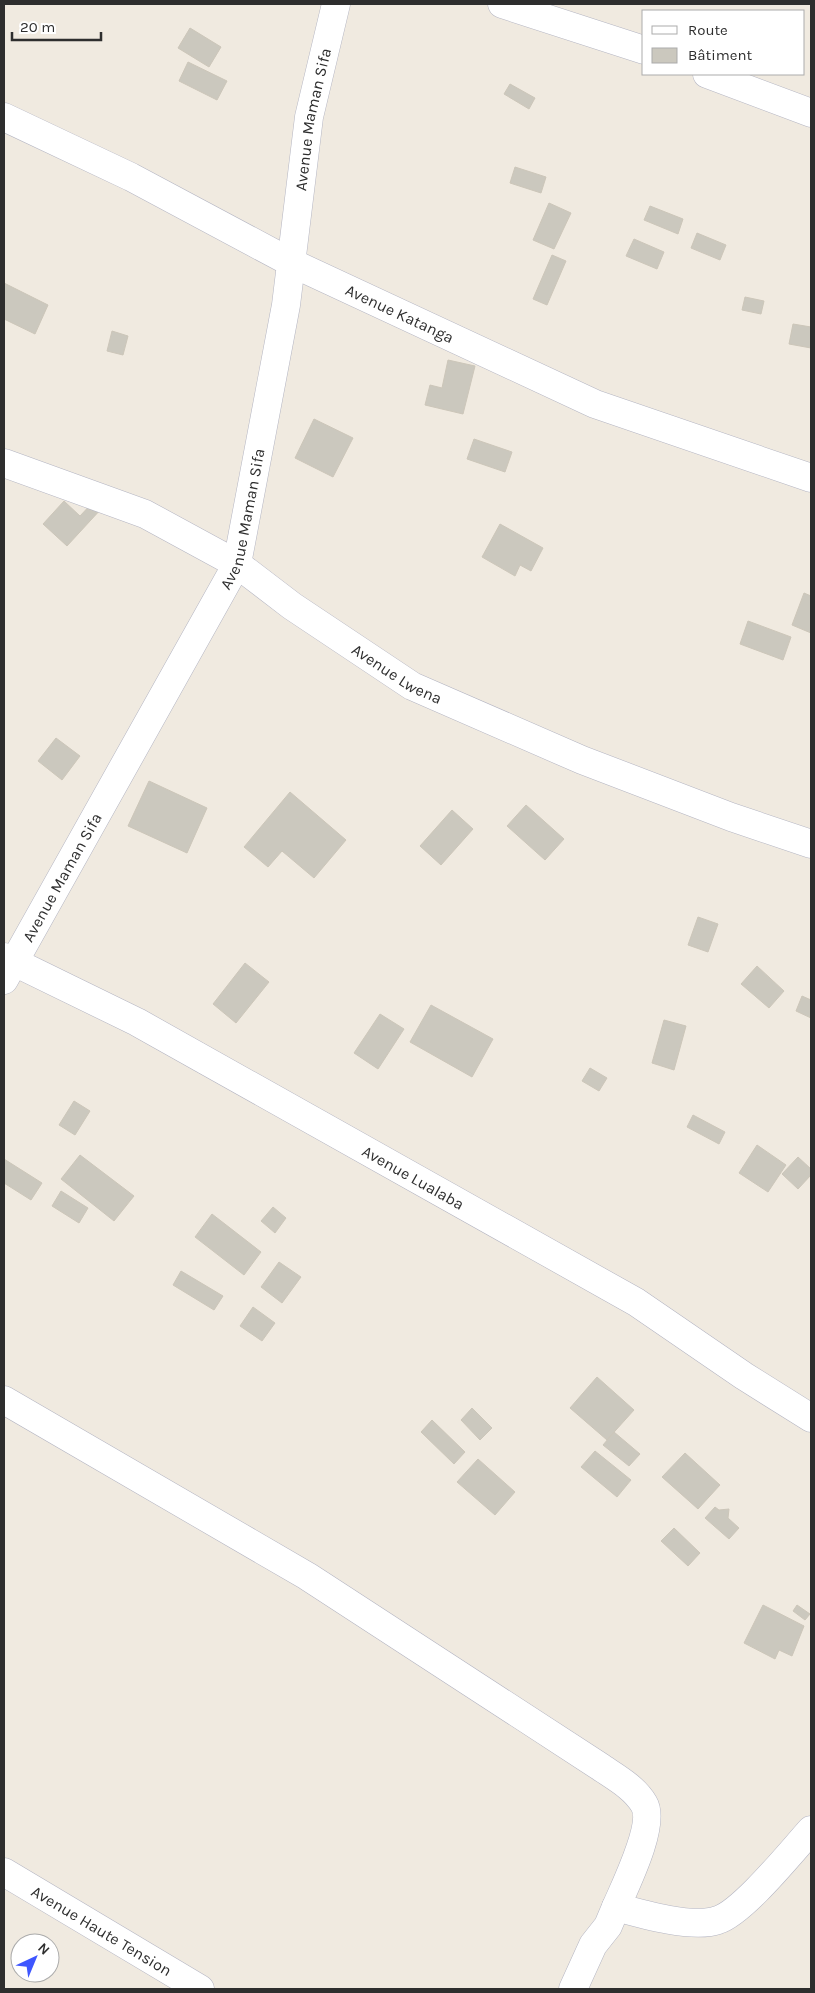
<svg xmlns="http://www.w3.org/2000/svg" width="815" height="1993" viewBox="0 0 815 1993" font-family="Karla,sans-serif">
<rect width="100%" height="100%" fill="#f0eae0"/>
<g fill="#cbc8be" stroke="#ccc6b9">
<path d="M190,28l31,19 -12,20 -31,-19z"/>
<path d="M188,62l39,19 -10,19 -38,-19z"/>
<path d="M510,84l25,14 -6,11 -25,-15z"/>
<path d="M515,167l31,10 -5,16 -31,-10z"/>
<path d="M549,203l22,10 -17,36 -21,-9z"/>
<path d="M650,206l33,13 -5,15 -34,-14z"/>
<path d="M697,233l29,12 -6,15 -29,-12z"/>
<path d="M634,239l30,13 -7,17 -31,-13z"/>
<path d="M552,255l14,6 -19,44 -14,-6z"/>
<path d="M4,283l44,22 -13,29 -31,-15z"/>
<path d="M745,297l19,4 -3,13 -19,-4z"/>
<path d="M793,324l18,3v21l-22,-4z"/>
<path d="M112,331l16,5 -5,19 -16,-4z"/>
<path d="M448,360l27,6 -12,48 -38,-9 5,-20 12,3z"/>
<path d="M314,419l39,19 -20,39 -38,-19z"/>
<path d="M474,439l38,13 -7,20 -38,-13z"/>
<path d="M64,501l16,15 14,-15 8,7 -35,38 -24,-22z"/>
<path d="M500,524l43,24 -12,23 -11,-6 -5,11 -33,-19z"/>
<path d="M804,593l7,3v37l-19,-8z"/>
<path d="M748,621l43,16 -8,23 -43,-16z"/>
<path d="M56,738l24,18 -18,24 -24,-19z"/>
<path d="M149,781l58,27 -20,45 -59,-27z"/>
<path d="M290,792l56,48 -32,38 -32,-27 -14,16 -24,-20z"/>
<path d="M526,805l38,34 -19,21 -38,-34z"/>
<path d="M452,810l21,19 -32,36 -21,-19z"/>
<path d="M698,917l20,7 -10,28 -20,-7z"/>
<path d="M245,963l24,19 -33,41 -23,-19z"/>
<path d="M757,966l27,25 -15,17 -28,-24z"/>
<path d="M802,996l9,4v18l-15,-7z"/>
<path d="M431,1005l62,34 -21,38 -62,-35z"/>
<path d="M380,1014l24,15 -26,40 -24,-16z"/>
<path d="M664,1020l22,6 -12,44 -22,-7z"/>
<path d="M590,1068l17,10 -8,13 -17,-10z"/>
<path d="M74,1101l16,10 -15,24 -16,-10z"/>
<path d="M693,1115l32,17 -6,12 -32,-17z"/>
<path d="M757,1145l29,20 -18,27 -29,-19z"/>
<path d="M80,1155l54,41 -20,25 -53,-42z"/>
<path d="M798,1157l13,12v6l-13,14 -16,-15z"/>
<path d="M4,1159l38,24 -11,17 -27,-17z"/>
<path d="M61,1191l27,17 -9,15 -27,-17z"/>
<path d="M273,1207l13,11 -11,15 -14,-12z"/>
<path d="M212,1214l49,38 -17,23 -49,-38z"/>
<path d="M279,1262l22,15 -19,26 -21,-16z"/>
<path d="M181,1271l42,25 -9,14 -41,-25z"/>
<path d="M253,1307l22,16 -13,18 -22,-15z"/>
<path d="M597,1377l37,33 -27,30 -37,-32z"/>
<path d="M472,1408l20,20 -12,12 -19,-20z"/>
<path d="M432,1420l33,32 -11,12 -33,-32z"/>
<path d="M614,1432l26,22 -11,12 -26,-21z"/>
<path d="M595,1451l36,29 -14,17 -36,-30z"/>
<path d="M685,1453l35,32 -22,24 -36,-32z"/>
<path d="M478,1459l37,33 -20,23 -38,-33z"/>
<path d="M715,1507l4,3 10,-1 -1,9 11,10 -10,11 -24,-21z"/>
<path d="M674,1528l26,25 -12,13 -27,-25z"/>
<path d="M763,1605l41,21 -12,30 -13,-6 -4,9 -31,-16z"/>
<path d="M797,1605l13,9 -5,6 -12,-9z"/>
</g>
<g fill="none" stroke-linecap="round" stroke-linejoin="round">
<defs>
<g id="street">
<path d="M502,4l142,46"/>
<path d="M707,74l104,39"/>
<path id="s1" d="M4,117l127,60 161,86 303,141 216,74"/>
<path id="s2" d="M4,463l141,51 92,50 55,42 120,80 170,74 149,57 80,27"/>
<path id="s3" d="M4,957l133,65 499,280 108,74 67,42"/>
<path id="s4" d="M4,980l233,-416 49,-259 23,-188 27,-113"/>
<path d="M4,1400l303,176 292,190c16,11 35,21 45,38 12,20 -19,82 -28,103"/>
<path id="s5" d="M4,1872l196,117"/>
<path d="M573,1989l20,-44 15,-19 8,-19c25,7 77,22 102,13 25,-8 73,-68 93,-90"/>
</g>
</defs>
<use href="#street" stroke="#b4b5c2" stroke-width="29"/>
<use href="#street" stroke="#fff" stroke-width="28"/>
</g>
<g text-anchor="middle" stroke-width="4" stroke-linejoin="round" paint-order="stroke">
<g font-size="16" fill="#2e2e2e" stroke="#fff">
<text dy="6" stroke="none"><textPath href="#s4" startOffset="928">Avenue Maman Sifa</textPath></text>
<text dy="6" stroke="none"><textPath href="#s1" startOffset="442">Avenue Katanga</textPath></text>
<text dy="6" stroke="none"><textPath href="#s4" startOffset="522">Avenue Maman Sifa</textPath></text>
<text dy="6" stroke="none"><textPath href="#s2" startOffset="449">Avenue Lwena</textPath></text>
<text dy="6" stroke="none"><textPath href="#s4" startOffset="118">Avenue Maman Sifa</textPath></text>
<text dy="6" stroke="none"><textPath href="#s3" startOffset="465">Avenue Lualaba</textPath></text>
<text dy="6" stroke="none"><textPath href="#s5" startOffset="114">Avenue Haute Tension</textPath></text>
</g>
</g>
<rect width="815" height="1993" fill="none" stroke="#2e2e2e" stroke-width="10"/>
<rect x="642" y="10" width="162" height="65" fill="#ffffff" stroke="#ababab"/>
<rect x="652" y="26" width="25" height="8" fill="#ffffff" stroke="#ababab"/>
<text x="688" y="35" font-size="15" fill="#2e2e2e">Route</text>
<rect x="652" y="48" width="25" height="15" fill="#cbc8be" stroke="#ababab"/>
<text x="688" y="60" font-size="15" fill="#2e2e2e">Bâtiment</text>
<g transform="translate(35 1958) rotate(44)"><circle r="24" fill="#ffffff" stroke="#ababab"/>
<path d="M0-4L9 19L0 12L-9 19Z" fill="#3e56ff"/>
<text y="-8" font-size="14" font-weight="bold" text-anchor="middle" fill="#2e2e2e">N</text>
</g>
<path d="M12 32v8h89v-8" fill="none" stroke="#2e2e2e" stroke-width="2.5"/>
<text x="20" y="32" font-size="15" fill="#2e2e2e" stroke="#ffffff" stroke-width="4" paint-order="stroke">20 m</text>
</svg>
